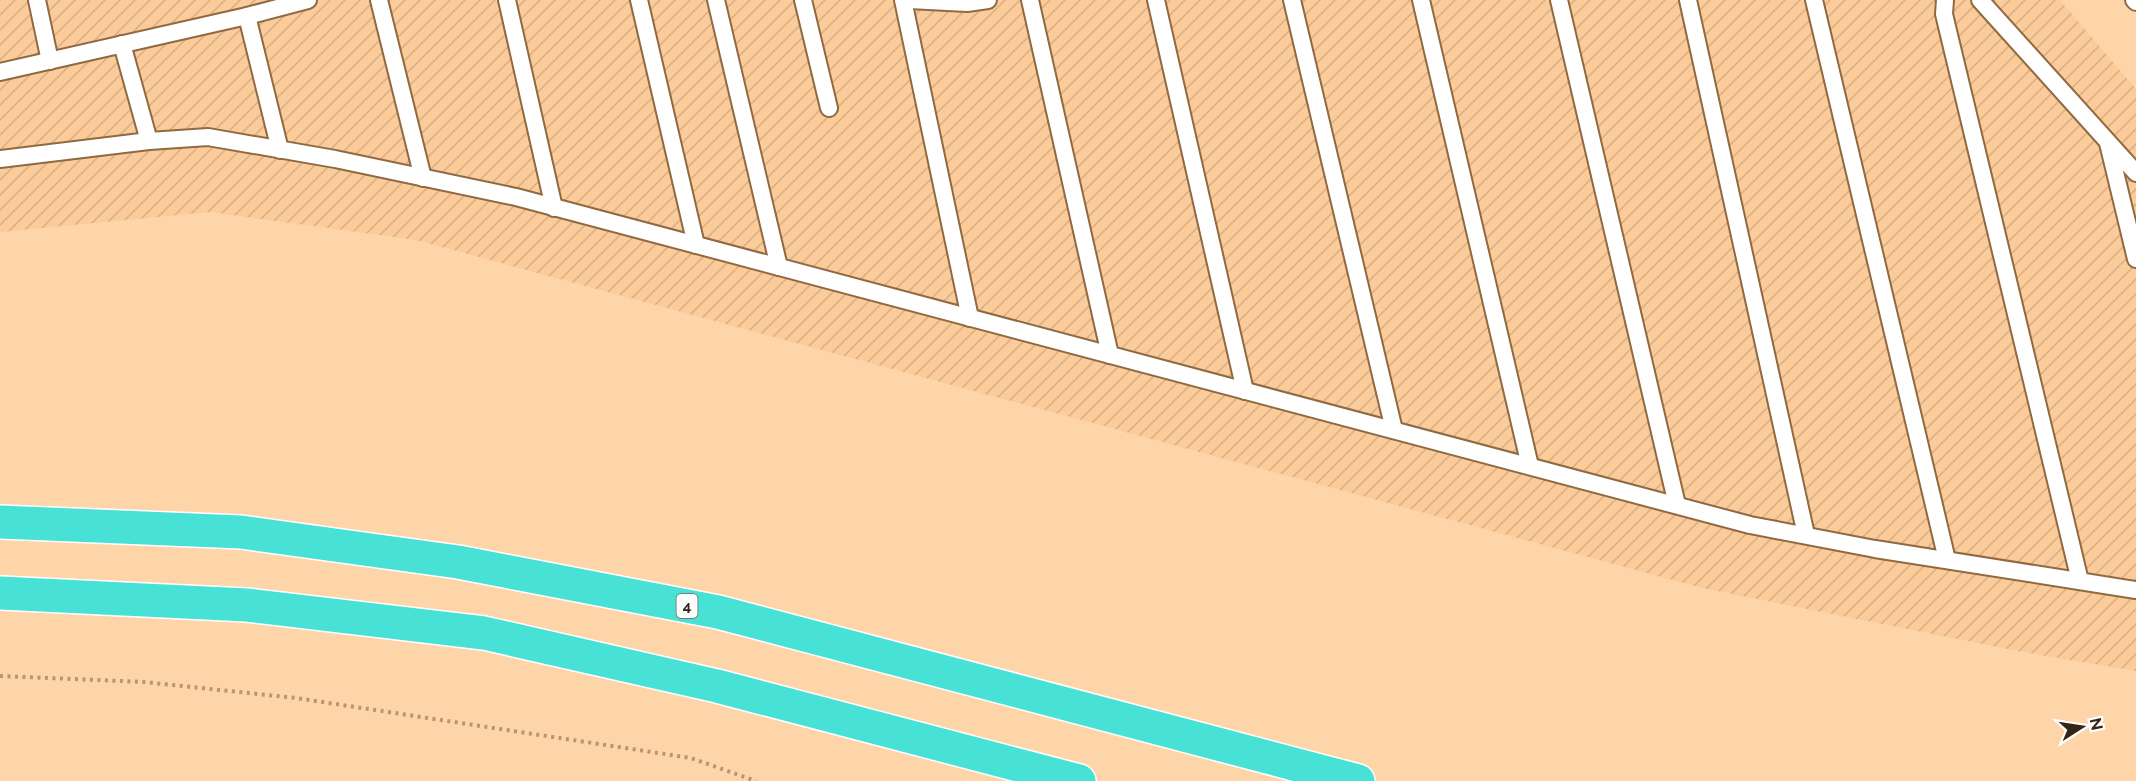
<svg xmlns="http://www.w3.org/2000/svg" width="2136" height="781" viewBox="0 0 2136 781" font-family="Raleway,sans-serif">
<defs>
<pattern id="industrial-furrows" width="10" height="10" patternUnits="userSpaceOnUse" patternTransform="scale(1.5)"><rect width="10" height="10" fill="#fbcb9a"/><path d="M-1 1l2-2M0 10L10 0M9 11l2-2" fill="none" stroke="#d8ae84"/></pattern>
</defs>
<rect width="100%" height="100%" fill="#fed5a9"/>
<path fill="url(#industrial-furrows)" d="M0,0h2060l76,89v582l-113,-19 -321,-64 -1286,-348 -206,-28 -210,20z"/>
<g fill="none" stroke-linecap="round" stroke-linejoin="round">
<defs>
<g id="lane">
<path d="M37,0l13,61"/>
<path d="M379,0l44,178"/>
<path d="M507,0l47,208"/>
<path d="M639,0l57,245"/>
<path d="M716,0l63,267"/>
<path d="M803,0l26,108"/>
<path d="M903,0l67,318"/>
<path d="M909,0l58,3 21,-3"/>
<path d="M1030,0l80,355"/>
<path d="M1156,0l89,391"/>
<path d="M1292,0l102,430"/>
<path d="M1421,0l109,466"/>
<path d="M1559,0l118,505"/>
<path d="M1688,0l118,535"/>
<path d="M1814,0l133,560"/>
<path d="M1945,0l-1,14 136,567"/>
<path d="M1980,0l156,173"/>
<path d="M2134,0l2,2"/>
<path d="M247,16l33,134"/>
<path d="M122,44l27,97"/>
<path d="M0,72l247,-56 61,-16"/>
<path d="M2108,143l28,116"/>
<path d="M0,159l149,-18 59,-4 127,22 181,38 1234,328 125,24 261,41"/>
</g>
<g id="highway">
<path d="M0,522l241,10 217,30 260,50 640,169"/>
<path d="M0,593l247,12 237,28 233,53 362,95"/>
</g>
</defs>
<use href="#lane" stroke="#8f6a41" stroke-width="20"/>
<use href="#highway" stroke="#fff" stroke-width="36"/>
<path stroke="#b69674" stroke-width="4" stroke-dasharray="3 4.5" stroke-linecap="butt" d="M0,676l144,6 152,16 395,60 65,23"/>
<use href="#lane" stroke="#fff" stroke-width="16"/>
<use href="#highway" stroke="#47e1d5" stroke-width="33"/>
</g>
<g text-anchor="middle" stroke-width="4.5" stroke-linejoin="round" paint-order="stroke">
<rect fill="#fefefe" stroke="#71675a" stroke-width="1.5" x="676.5" y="594" width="21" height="24" rx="4.5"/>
<g font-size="15" font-weight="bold" fill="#352614">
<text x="687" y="611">4</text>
</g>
</g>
<g transform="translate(2082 727) rotate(78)" stroke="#fefefe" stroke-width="4.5" paint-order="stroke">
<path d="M0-4.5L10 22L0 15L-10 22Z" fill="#352614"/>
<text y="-9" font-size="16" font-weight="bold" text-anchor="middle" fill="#352614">N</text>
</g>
</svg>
